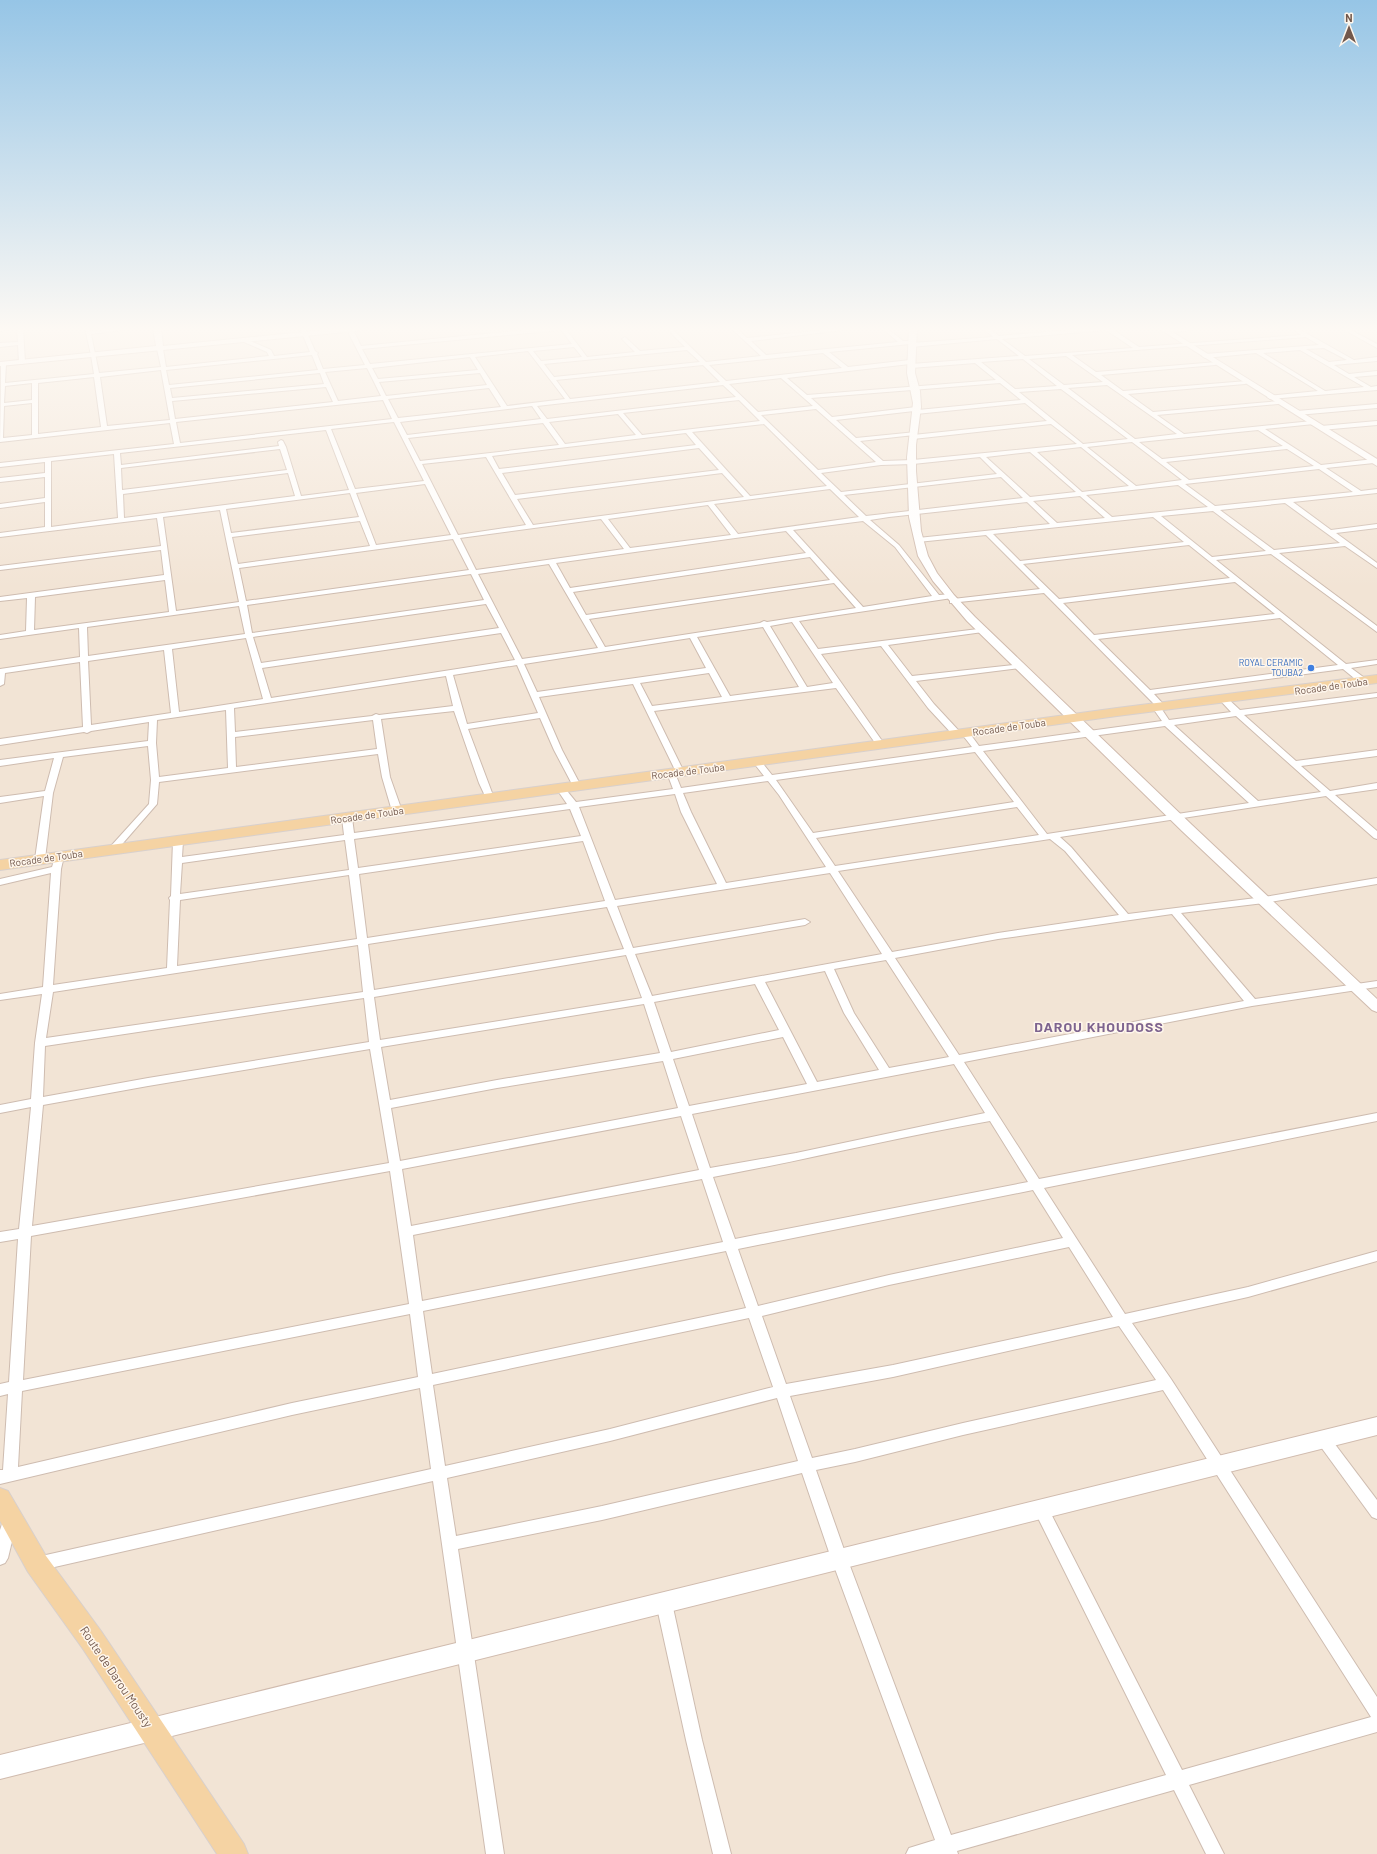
<svg xmlns="http://www.w3.org/2000/svg" width="1377" height="1854" viewBox="0 0 1377 1854" font-family="Barlow,sans-serif">
<rect width="100%" height="100%" fill="#fbf2e6"/>
<rect fill="#f2e4d5" x="0" y="328" width="1377" height="1526"/>
<g fill="none" stroke-linecap="round" stroke-linejoin="round">
<defs>
<g id="street">
<path d="M0,328h15l-15,3z"/>
<path d="M17,328h6l2,34 -3,2 -3,-2 -1,-17 -18,2v-4l18,-1z"/>
<path d="M85,328h5v3l48,-3 -47,6 8,39 62,-6 -4,-18 3,-2 3,2 3,18 103,-11 -2,-4 -23,-10 2,-3 25,11 3,6 36,-4 -10,-24h5l10,23 3,2 -1,1 6,15 42,-4 -18,-35 3,-2 3,2 8,16 184,-18h20l22,29 48,-5 -13,-13 3,-2 15,14 45,-4 -19,-19h5l35,34 55,-6 -30,-28h5l11,10 96,-10h17l-109,13 15,14 132,-13 -16,-14h5l16,13h10l-1,2 81,-6 -10,-9h5l11,8 93,-8h22l-2,1 27,18 162,-12 -10,-7h6l57,32 23,-3v4l-43,4 15,9 28,-3v4l-23,2 17,10 6,-1v4l-107,9 -3,-2 1,-1 50,-5 -62,-38 -51,5 -3,-2 3,-2 114,-9 -13,-8 -234,18 24,17 121,-10v2l-2,1 -114,10 22,16 124,-10v2l-2,1 -117,10 25,18 127,-11v2l-2,1 -121,11 27,19 128,-13 2,1v2l-49,5 56,36 53,-6 3,2 -3,2 -48,5 35,23 16,-2v4l-84,9 38,28 46,-6v4l-41,5 41,30v5l-32,-22 -66,7 98,73v6l-106,-78 -55,6 130,104 31,-4v4l-26,4 15,11v4h-6l-17,-14 -189,25 11,12 -4,2 8,12 62,-8 -12,-13 4,-2h3l14,13 137,-17v4l-133,18 52,46 81,-11v6l-76,10 29,25 47,-8v6l-42,6 42,36v8l-3,-1 -48,-42 -266,41 11,10 57,67 136,-17 113,-19v6l-113,19 -83,10 74,86 122,-18v6l-125,19 -288,56 75,117 338,-66v8l-333,67 81,126 123,-27 129,-36v10l-129,36 -116,26 39,56 206,318v35l-188,53 35,69h-18l-32,-64 -217,61 1,3h-52l3,-6 26,-8 -104,-282 -29,-85 -200,47 -144,29 46,305h-18l-53,-373 -396,90 -5,-2 -3,-5 3,-5 5,-2 394,-88 -11,-81 -128,27 -292,69v-14h3l5,-76 -8,2v-12l9,-2 9,-143 -18,3v-10l19,-3 12,-122 -31,6v-8l31,-6 4,-56 7,-49 -42,6v-6l43,-7 8,-114 -51,12v-6l52,-12 4,-13h6l2,2 -3,13 -8,116 114,-17 3,-68 -1,-2 2,-2 2,-55 5,-3 5,3 -1,16 162,-22 -2,-17 5,-3 5,3 2,15 213,-29 -11,-16 4,-3 3,1 13,16 97,-13 -6,-16 4,-3 4,3 6,15 83,-12 -11,-14 4,-3 3,1 12,15 200,-28 -11,-14 4,-3 3,1 11,15 183,-25 -10,-14 3,-2 -111,-112 -94,10v-4h3l87,-10 -54,-54 -68,7 -3,-2 3,-2 132,-14 -23,-22 -138,15 -19,3 29,25 40,50 13,-1v4l-153,23 19,28 168,-21 1,2 -4,2 -95,13 24,31 110,-12 1,2 -4,2 -103,13 18,23 26,28v4h-6l-26,-28 -47,-62 -60,8 64,91 -1,2h-6l-42,-59 -182,23 30,61 -4,3 -3,-1 -44,-90 -94,13 23,53 19,36 -1,2 -3,1 -4,-3 -19,-36 -14,-32 -72,11 26,69 -4,3 -4,-3 -7,-15 -25,-72 -73,8 9,58 12,34 -2,2h-6l-2,-2 -10,-34 -4,-23 -219,28 -2,22 -40,46h-6l-2,-2 2,-2 38,-42 2,-24 -3,-34 -85,11 -10,36 -8,66 -5,3 -3,-1 -2,-2 9,-63 -44,7v-6l45,-6 9,-33 -54,8v-6l148,-19 1,-19 -58,9 -4,2 -3,-1 -84,13v-6l83,-12 -3,-65 -75,11 -1,11 -4,2v-17l80,-12 -1,-29 -79,11v-4l26,-4 1,-33 -27,3v-4l164,-22 -3,-25 -161,20v-4l161,-20 -4,-28 -157,19v-4l45,-6v-25l-45,6v-4l45,-6v-21l-45,5v-4l45,-5v-11l-45,5v-4l174,-19 -4,-21 -170,19 1,-79 5,1 -1,19 89,-9 -3,-19zM561,330l11,14 -202,20 -8,-15zM1106,330l27,18 -108,8 -23,-17zM997,339l22,17 -108,8 -3,2 3,2 64,-5 21,17 -189,15 -20,-17 123,-14 3,-2 -3,-2 -62,7 -19,-15 81,-8 -2,1 3,2zM574,347l8,10 -41,4 -8,-10zM1324,348l23,12 -18,2 -23,-13zM687,350l13,12 -146,15 -10,-13zM1300,350l64,37 -39,4 -62,-38zM528,351l37,48 -58,7 -32,-49zM823,353l19,15 -116,13 -17,-16zM312,355l6,15 -149,15 -3,-15zM1066,356l37,26 -39,3 -35,-26zM470,357l8,13 -100,9 -6,-11zM1023,359l34,27 -42,3 -34,-27zM703,365l17,17 -150,17 -14,-19zM367,368l14,28 -43,5 -13,-29zM161,370l9,50 -63,6 -7,-49zM320,373l4,11 -152,14 -2,-10zM480,373l7,12 -101,11 -7,-14zM94,377l7,50 -63,7v-51zM781,378l32,28 -55,6 -29,-28zM32,383v17l-28,3 1,-17zM1000,383l21,17 -103,10v-2l-2,-1 -84,10 -21,-19zM723,385l13,12 -189,22 -10,-13zM1107,385l70,49 -42,5 -67,-51zM326,387l7,15 -158,17 -3,-18zM489,388l12,19 -103,11 -10,-19zM1061,389l67,50 -45,5 -64,-52zM383,400l9,19 -212,24 -4,-21zM739,400l21,21 -118,14 -19,-22zM32,403v32l-29,3 1,-32zM1025,403l22,18 -134,14 -3,2 3,2 138,-15 26,20 -164,16 -30,1 -23,-20 54,-6 3,-2 -1,-1 -60,6 -20,-18 78,-9v2l2,1zM532,406l9,13 -134,16 -7,-13zM816,409l60,53 -58,8 -57,-55zM618,414l18,21 -71,9 -16,-22zM394,422l30,59 -69,8 -24,-60zM543,423l16,22 -139,16 -12,-23zM764,424l63,62 -77,10 -58,-64zM326,430l23,60 -48,6 -15,-49 -3,-6 -2,-1 -3,2 1,4 -158,19 -1,-12zM1258,430l25,16 -121,13 -23,-17zM686,433l10,12 -197,24 -7,-13zM1132,442l50,38 -46,6 -49,-39zM1081,447l48,39 -47,6 -45,-40zM699,448l20,22 -204,25 -13,-22zM280,449l7,21 -165,20 -1,-22zM1287,449l27,17 -125,14 -23,-18zM1030,452l46,40 -46,5 -44,-40zM114,454l4,64 -67,9v-66zM486,457l40,68 -68,10 -36,-71zM980,457l17,17 -156,18 -20,-19 60,-8 32,-1zM1319,469l34,23 -138,14 -30,-22zM288,473l7,23 -171,22 -1,-24zM722,473l22,24 -211,28 -16,-26zM1001,477l22,21 -157,18 -22,-21zM425,484l26,51 -75,10 -20,-52zM1178,485l30,22 -96,10 -26,-22zM830,489l29,28 -121,17 -24,-30zM350,493l9,24 -128,16 -5,-24zM1080,496l25,22 -48,5 -24,-22zM1285,503l55,40 -66,7 -54,-40zM708,505l23,30 -101,13 -22,-29zM220,510l19,92 -63,9 -13,-94zM1213,511l53,40 -54,6 -51,-41zM1153,517l31,25 -164,19 -27,-27zM601,519l23,30 -148,21 -16,-32zM360,521l10,25 -132,18 -6,-27zM863,521l32,26 37,49 -69,11 -70,-77zM786,531l20,22 -236,35 -14,-25zM453,539l16,31 -223,31 -7,-33zM1189,545l41,33 -171,21 -36,-35zM810,557l20,23 -244,35 -13,-23zM549,564l49,84 -76,11 -44,-85zM471,574l13,26 -232,33 -5,-28zM165,580l4,32 -135,18 1,-33zM1235,582l40,32 -181,21 -31,-32zM834,583l22,25 -89,14 -3,-1 -4,2 -155,24 -16,-28zM486,604l13,24 -238,35 -8,-26zM239,606l6,28 -157,22 -1,-29zM1280,618l58,47 -188,25 -52,-51zM792,622l41,61 -26,4 -37,-61zM763,627l36,60 -69,9 -33,-59zM501,633l14,27 -244,38 -9,-30zM246,638l17,61 -84,13 -7,-63zM690,638l16,30 -169,24 -13,-28zM164,650l7,63 -80,12 -3,-64zM517,665l21,48 -71,11 -14,-49zM709,673l13,24 -70,9 -12,-23zM446,676l7,30 -74,9 -3,-1 -4,2 -137,16 -1,-24zM226,710l2,58 -69,9 -3,-34 1,-23zM1236,716l85,76 -63,9 -84,-76zM373,720l4,29 -141,18 -1,-30zM1165,726l84,77 -202,31 -64,-83zM975,752l39,50 -201,31 -37,-53zM768,781l11,14 47,72 -100,16 -35,-71 -8,-19zM675,794l6,18 36,72 -102,16 -36,-93zM1017,807l22,28 -204,31 -19,-28zM570,809l11,27 -223,32 -4,-29zM1050,839l15,12 54,64 -121,18 -106,19 -54,-81zM345,840l4,30 -169,24 2,-31zM583,841l22,60 -238,37 -8,-64zM830,873l52,81 -230,42 -17,-42 170,-29 5,-3 -5,-3 -172,29 -16,-42zM349,875l8,64 -180,27 3,-66zM607,907l17,42 -250,41 -6,-46zM1172,914l72,87 -285,54 -64,-97 103,-19zM358,945l5,47 -317,46 7,-46zM626,955l16,43 -262,42 -6,-43zM886,960l63,97 -60,11 -35,-55 -20,-44zM825,971l19,42 35,57 -62,12 -52,-100zM755,984l24,46 -108,22 -17,-50zM364,998l5,44 -221,36 -105,19 2,-51zM644,1004l16,49 -163,27 -107,20 -9,-53zM783,1037l24,47 -118,22 -16,-47zM370,1049l19,114 -357,63 11,-121 105,-19zM663,1061l15,47 -278,53 -9,-53 106,-20zM954,1064l31,49 -189,40 -86,15 -18,-54zM681,1116l18,54 -288,56 -9,-57zM990,1121l38,61 -293,57 -22,-62c93,-17 184,-40 277,-56zM390,1171l19,133 -386,76 8,-144zM702,1179l21,63 -301,59 -9,-66 166,-33zM1033,1190l30,48 -174,37 -131,31 -20,-57zM1069,1247l44,70 -220,48 -107,19 -24,-68 127,-31zM726,1251l20,57 -314,66 -9,-63zM410,1314l8,63 -126,26 -274,64 4,-76zM749,1318l24,69 -163,42 -165,37 -12,-81zM1119,1326l37,54 -193,43 -108,26 -43,9 -22,-62 103,-19zM1163,1390l208,327 -189,53 -136,-266 -5,-2 -5,2 -2,5 2,5 130,261 -215,60 -104,-277 -31,-88 39,-8 108,-27zM777,1398l21,63 -196,45 -146,30 -9,-58 163,-37z"/>
<path d="M159,328h14l-16,4 -3,-2z"/>
<path d="M1184,328h24l-42,5 -3,-2z"/>
<path d="M1341,328h6l30,16v4z"/>
<path d="M1377,404v4l-80,7 -3,-2 3,-2z"/>
<path d="M1377,421v4l-56,5 -3,-2 3,-2z"/>
<path d="M1323,1433l5,2 49,65v19l-5,-2 -54,-74 -2,-4 2,-4z"/>
<path d="M10,1513l5,2 2,5 -9,38 -3,5 -5,2v-35l5,-15z"/>
<path d="M664,1596l6,2 2,5 30,137 29,114h-18l-27,-114 -30,-137 2,-5z"/>
</g>
<g id="secondary">
<path d="M153,328h8l2,18 180,-18h26l-3,2 -366,36v-4l156,-16z"/>
<path d="M909,328h8l-2,45 5,18 1,16 -5,38v26l5,60 7,25 9,17 17,22 21,22 217,208 185,174v13l-5,-2 -190,-179 -215,-210 -34,-40 -15,-25 -9,-39 -2,-60 6,-54 -6,-30z"/>
<path d="M1158,328h8l211,131v7z"/>
<path d="M1377,1417v18l-1377,344v-24z"/>
</g>
<g id="primary">
<path d="M1377,675v8l-260,33 -1117,154v-10l1117,-152z"/>
<path d="M0,1488l8,3 38,65 55,75 143,213 4,10h-31l-134,-205 -55,-77 -28,-51z"/>
</g>
</defs>
<use href="#street" stroke="#cebcb0" stroke-width="2"/>
<use href="#secondary" stroke="#d0bbae" stroke-width="2"/>
<use href="#primary" stroke="#d8d0cd" stroke-width="2"/>
<use href="#street" fill="#fff" fill-rule="evenodd"/>
<use href="#secondary" fill="#fff" fill-rule="evenodd"/>
<use href="#primary" fill="#f5d3a3" fill-rule="evenodd"/>
</g>
<linearGradient id="sky" x2="0" y2="1"><stop stop-color="#96c5e6"/><stop offset="0.56" stop-color="#fdf9f4"/><stop offset="1" stop-color="#fdf9f4" stop-opacity="0"/></linearGradient>
<rect width="1377" height="588" fill="url(#sky)"/>
<circle fill="#3f7fe0" stroke="#fef6ec" stroke-width="1.5" cx="1311" cy="668" r="4"/>
<g text-anchor="middle" stroke-width="3" stroke-linejoin="round" paint-order="stroke">
<g font-size="9" fill="#366cbe" stroke="#fef6ec" text-anchor="end">
<text x="1303" y="666">ROYAL CERAMIC<tspan x="1303" dy="10">TOUBA2</tspan></text>
</g>
<g font-size="10" fill="#72584c" stroke="#fef6ec">
<text transform="translate(1331 686) rotate(-8)" y="4">Rocade de Touba</text>
<text transform="translate(1009 727) rotate(-8)" y="4">Rocade de Touba</text>
<text transform="translate(688 771) rotate(-7)" y="4">Rocade de Touba</text>
<text transform="translate(367 815) rotate(-8)" y="4">Rocade de Touba</text>
<text transform="translate(46 858) rotate(-8)" y="4">Rocade de Touba</text>
</g>
<g font-size="12" fill="#72584c" stroke="#fef6ec">
<text transform="translate(116 1677) rotate(56)" y="4">Route de Darou Mousty</text>
</g>
<g font-size="14" font-weight="bold" letter-spacing="1" fill="#7e648f" stroke="#fef6ec">
<text x="1099" y="1032">DAROU KHOUDOSS</text>
</g>
</g>
<g transform="translate(1349 28)" stroke="#fef6ec" stroke-width="3" paint-order="stroke">
<path d="M0-3L7 15L0 10L-7 15Z" fill="#72584c"/>
<text y="-6" font-size="11" font-weight="bold" text-anchor="middle" fill="#72584c">N</text>
</g>
</svg>
